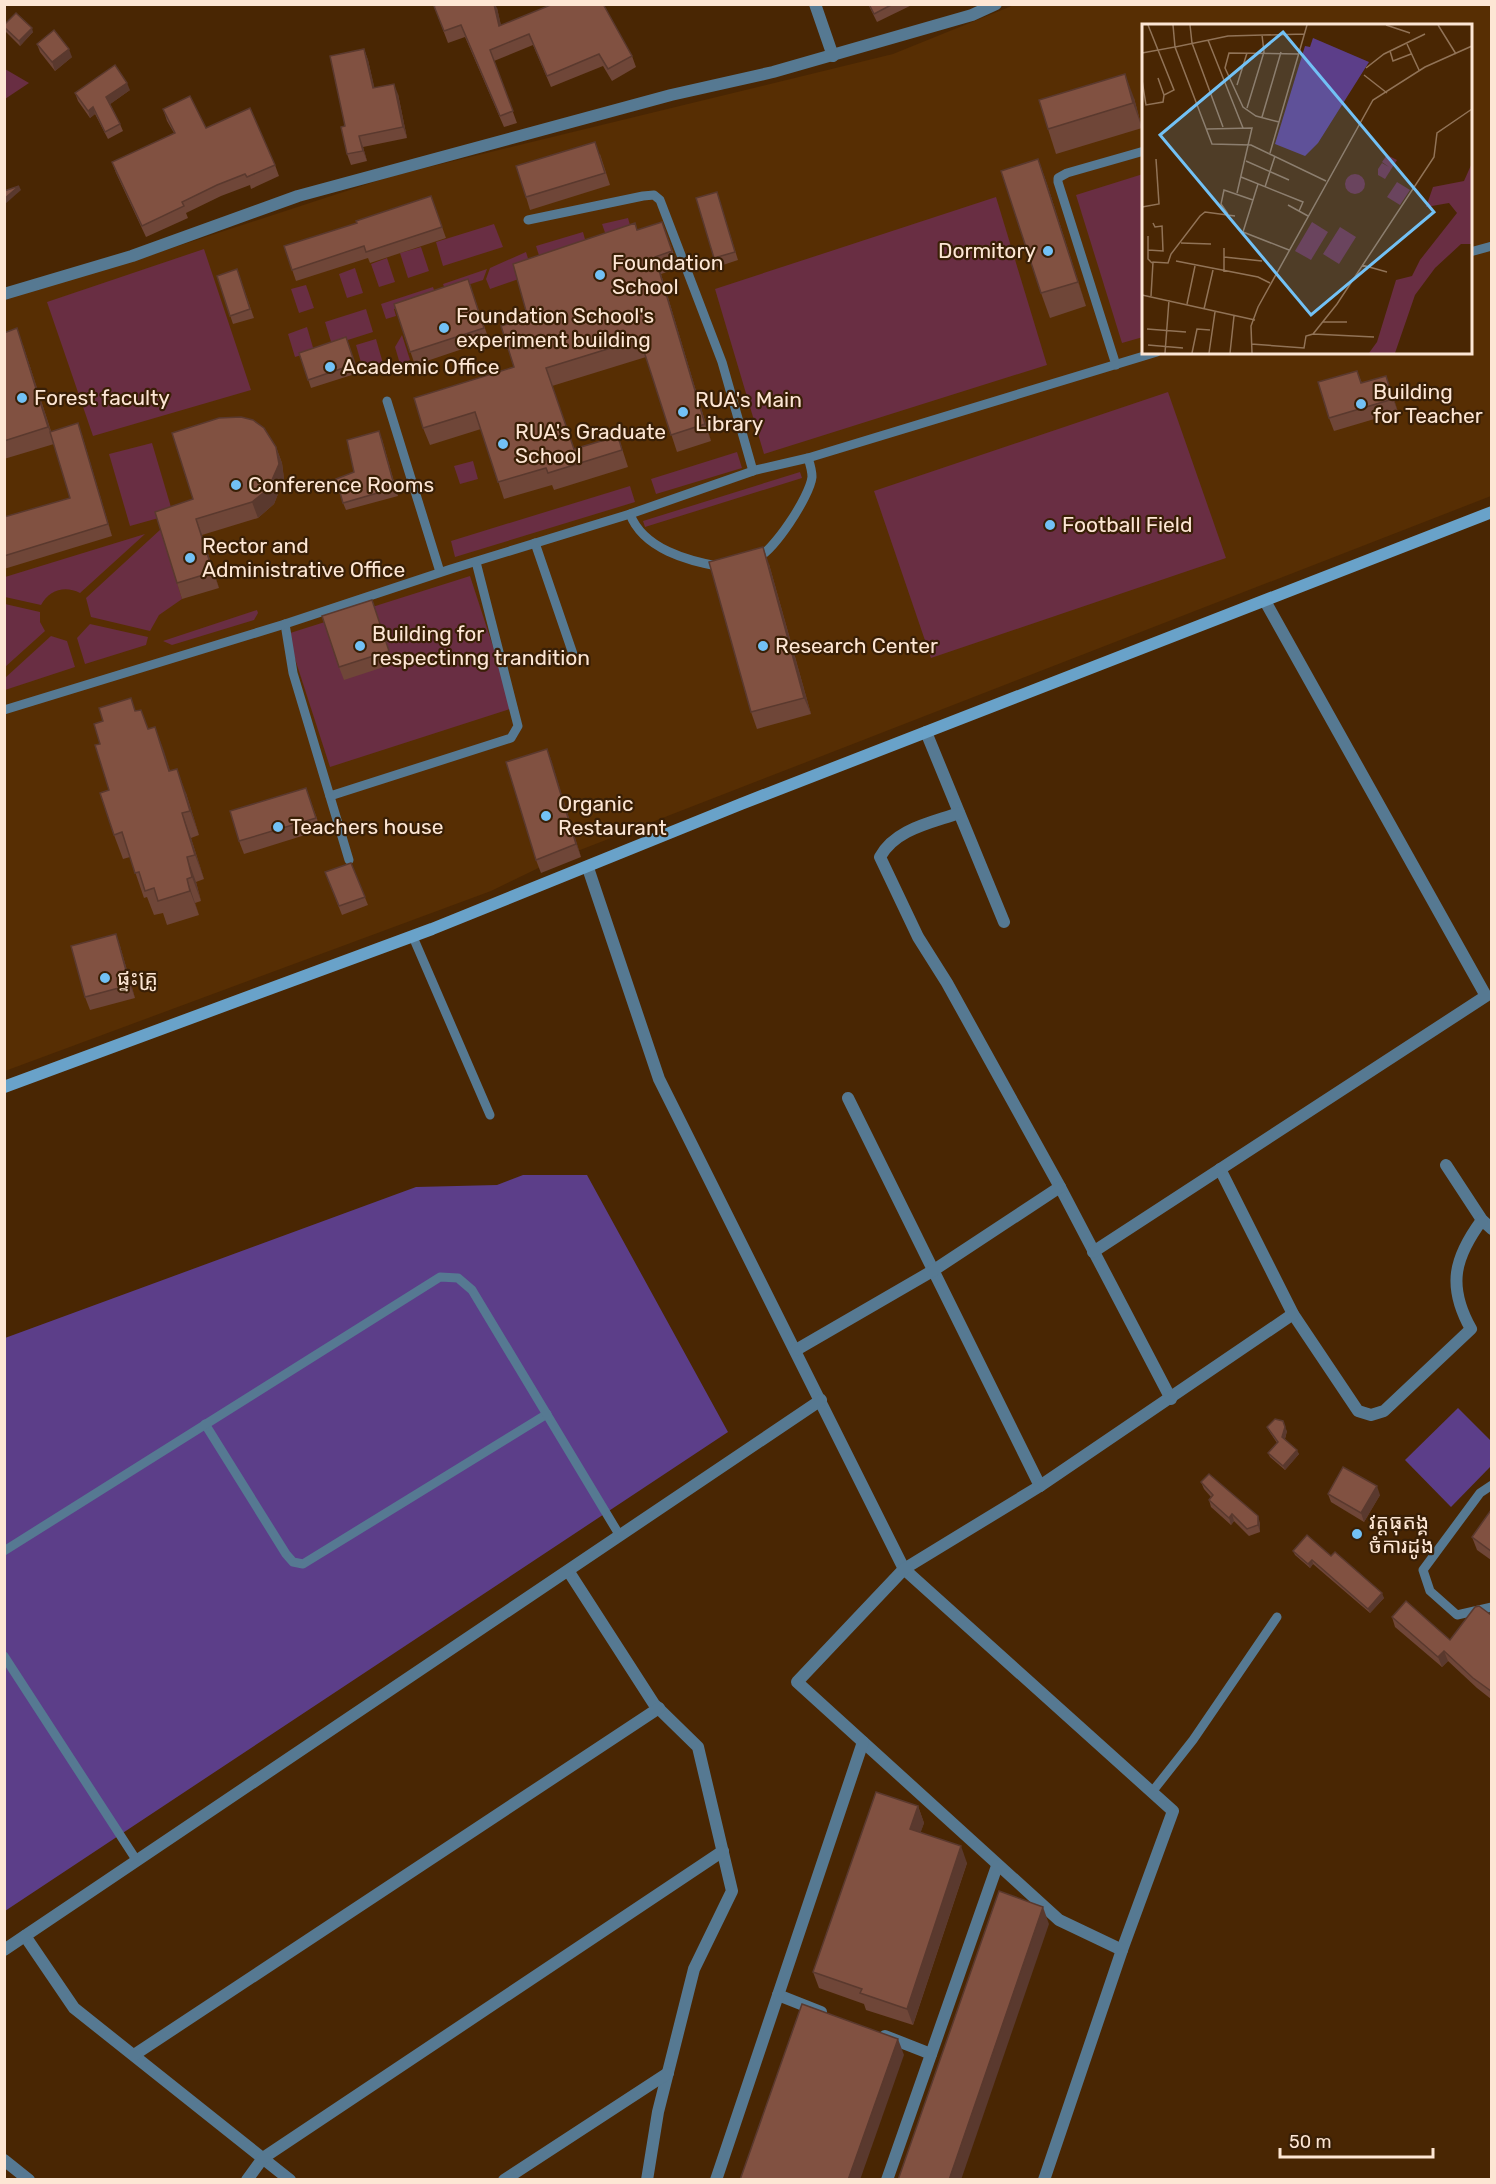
<svg xmlns="http://www.w3.org/2000/svg" width="1496" height="2184" viewBox="0 0 1496 2184" font-family="Rubik,'Noto Sans Khmer',sans-serif">
<rect width="100%" height="100%" fill="#492603"/>
<path fill="#572e03" fill-rule="evenodd" d="M1014,5h477v491l-934,363 -66,32 -486,180 -1,-772 125,-37 263,-86 501,-122zM1144,26h326v326h-326z"/>
<g fill="#692e43">
<path d="M5,69l24,14 -24,16z"/>
<path d="M1143,174v163l-21,6 -46,-148z"/>
<path d="M996,197l51,168 -283,89 -49,-165z"/>
<path d="M628,218l6,21 -24,8 -8,-23z"/>
<path d="M494,224l9,23 -60,19 -7,-24z"/>
<path d="M583,232l6,22 -46,14 -7,-22z"/>
<path d="M421,247l8,24 -21,7 -8,-25z"/>
<path d="M204,249l47,141 -158,46 -46,-134z"/>
<path d="M526,252l7,22 -43,15 -4,-10 4,-11z"/>
<path d="M387,258l8,24 -16,5 -8,-23z"/>
<path d="M355,268l8,25 -16,5 -8,-24z"/>
<path d="M487,269l-4,11 -37,12 -3,-8z"/>
<path d="M306,285l8,23 -15,5 -8,-24z"/>
<path d="M433,287l3,9 -42,13 2,7 -10,3 -5,-15z"/>
<path d="M366,309l7,23 -41,13 -7,-23z"/>
<path d="M307,327l7,24 -19,6 -7,-23z"/>
<path d="M402,335l8,25 -10,4 -5,-17z"/>
<path d="M376,339l8,28 -20,6 -8,-28z"/>
<path d="M1168,392l58,166 -295,100 -57,-167z"/>
<path d="M152,443l21,71 -43,12 -21,-72z"/>
<path d="M737,452l5,16 -86,26 -5,-15z"/>
<path d="M473,461l5,18 -18,5 -6,-18z"/>
<path d="M800,472l2,6 -157,49 -2,-6z"/>
<path d="M630,486l5,16 -180,55 -4,-16z"/>
<path d="M161,529l21,70 -23,16 -9,16 -59,-14 -5,-19z"/>
<path d="M145,534l-65,59c-15,-8 -31,-3 -39,12l-36,-8v-20z"/>
<path d="M470,576l43,132 -183,59 -43,-133z"/>
<path d="M5,604l35,8v10l5,9 -40,36z"/>
<path d="M257,610l1,3 -4,7 -82,25 -9,-4z"/>
<path d="M90,624l58,13 -2,8 -61,19 -8,-26z"/>
<path d="M51,636l16,5 8,26 -70,23v-12z"/>
</g>
<g fill="#5c3e89">
<path d="M523,1175h64l141,257 -723,479v-573l411,-151 81,-2z"/>
<path d="M1458,1408l33,33v25l-40,41 -46,-47z"/>
</g>
<g fill="none" stroke-linecap="round" stroke-linejoin="round">
<g stroke="#567992" stroke-width="9">
<path d="M528,220l115,-24 11,-1 6,5 62,162 31,109"/>
<path d="M1470,252l22,-6"/>
<path d="M1116,365l-58,-183v-4l9,-5 77,-22"/>
<path d="M387,401l53,171"/>
<path d="M630,514c13,35 58,47 92,53"/>
<path d="M535,543l38,111"/>
<path d="M755,559c18,-6 55,-63 57,-82 0,-5 -2,-13 -4,-19"/>
<path d="M285,624l8,49 56,187"/>
<path d="M4,710l281,-86 166,-55 179,-55 126,-44 52,-12 349,-106"/>
<path d="M330,796l181,-58 7,-12 -42,-164"/>
<path d="M413,937l77,178"/>
<path d="M205,1424l81,130 7,8 10,2 244,-150"/>
<path d="M1492,1485l-12,8 -57,77 7,21 27,24 35,-8"/>
<path d="M4,1551l436,-274 18,1 14,12 148,246"/>
<path d="M4,1656l133,205"/>
<path d="M1152,1792l41,-52 84,-123"/>
</g>
<g stroke="#567992" stroke-width="12">
<path d="M815,4l18,52"/>
<path d="M4,294l128,-38 166,-60 373,-101 102,-23 199,-57 24,-11"/>
<path d="M926,732l78,190"/>
<path d="M959,813c-28,10 -64,16 -79,44l38,80 29,46 113,204 111,212"/>
<path d="M588,868l71,211 245,490 269,242 -51,139 -78,230"/>
<path d="M848,1098l192,388"/>
<path d="M1446,1165l36,55 10,9"/>
<path d="M1220,1169l73,145 65,97 13,4 13,-4 87,-82c-24,-43 -17,-71 11,-109"/>
<path d="M1093,1252l393,-256 -221,-395"/>
<path d="M796,1350l138,-80 126,-83"/>
<path d="M569,1572l85,132 44,43 34,144 -38,78 -36,143 -11,68"/>
<path d="M25,1936l49,72 216,172"/>
<path d="M4,1950l817,-550"/>
<path d="M1122,1950l-63,-30 -262,-238 107,-113 136,-83 253,-172"/>
<path d="M778,1995l43,17"/>
<path d="M885,2036l46,18"/>
<path d="M134,2055l525,-347"/>
<path d="M4,2160l25,20"/>
<path d="M247,2180l16,-22 460,-307"/>
<path d="M504,2180l164,-107"/>
<path d="M716,2180l147,-438"/>
<path d="M887,2180l110,-314"/>
</g>
<path stroke="#69a2c9" stroke-width="12" d="M4,1087l428,-158 309,-125 751,-292"/>
</g>
<g fill="#6f4638">
<path d="M868,4h46l-37,18z"/>
<path d="M434,6l63,2 4,18 131,30 4,11 -24,14 -9,-15 -52,21 -18,-42 -39,16 23,62 -13,4 -39,-90 -17,6z"/>
<path d="M4,25l29,7 -13,14 -15,-15z"/>
<path d="M37,44l35,13 -17,14 -15,-19z"/>
<path d="M364,49l4,11 6,27 24,7 9,44 -44,9 4,14 -16,4 -4,-11 -2,-28z"/>
<path d="M130,90l-20,14 10,20 3,7 -15,8 -13,-25 -5,4 -12,-17 -3,-8z"/>
<path d="M1134,98l8,30 -86,26 -8,-25z"/>
<path d="M163,109l43,19 69,37 4,11 -28,13 -1,-4 -29,11 -35,17 2,5 -42,19 -30,-64 -4,-11 62,-29 -7,-12z"/>
<path d="M600,154l10,31 -80,25 -4,-13z"/>
<path d="M1038,159l9,25 39,122 -36,12 -9,-25z"/>
<path d="M717,192l21,68 -21,7 -3,-9z"/>
<path d="M431,196l15,42 -76,25 -2,-5 -72,23 -12,-35 73,-23z"/>
<path d="M662,222l17,46 -18,6 50,167 -34,11 -31,-95 -94,29 22,63 44,-13 10,31 -74,23 -2,-5 -48,14 -23,-70 -51,16 -7,-17 91,-61 14,-49 109,-88z"/>
<path d="M237,269l17,49 -21,6 -16,-48z"/>
<path d="M468,279l21,61 -74,25 -21,-61z"/>
<path d="M4,333l19,12 28,86 31,4 30,101 -108,33v-52l66,-19 -16,-54 -50,15z"/>
<path d="M349,345l9,28 -47,15 -12,-35z"/>
<path d="M1357,371l5,12 24,-7 12,36 -64,19 -5,-13z"/>
<path d="M382,439l16,57 -52,14 -3,-7 11,-31z"/>
<path d="M276,447l6,16 2,16 -10,25 -16,14 -56,17 17,53 -37,11 -5,-16 16,-84z"/>
<path d="M769,564l42,150 -54,15 -6,-17z"/>
<path d="M376,612l17,52 -49,16 -5,-13z"/>
<path d="M136,711l13,18 6,-2 15,44 16,22 13,42 -8,3 13,41 -8,3 5,19 -6,2 4,12 -32,10 -4,-12 -9,2 -7,-18 -3,1 -14,-41 -7,2 -9,-24 -5,-45 -9,-46z"/>
<path d="M547,749l34,108 -40,16 -5,-13z"/>
<path d="M306,788l15,42 -77,24 -5,-13z"/>
<path d="M351,863l17,42 -26,10 -17,-43z"/>
<path d="M116,934l4,12 15,52 -45,12 -5,-13z"/>
<path d="M1267,1427l20,4 -2,8 14,15 -14,16 -15,-13 -2,-4 9,-10 -8,-12z"/>
<path d="M1201,1482l59,41v9l-11,4 -15,-15 -3,4 -20,-18 -2,-7 2,-3 -7,-8z"/>
<path d="M1328,1494l52,1 -16,27 -33,-20z"/>
<path d="M1491,1510v50l-14,-10 -5,-13z"/>
<path d="M1293,1551l38,5 53,42 -14,15 -57,-49 -3,4 -15,-13z"/>
<path d="M1491,1615v84l-14,-11 -29,-27 -6,6 -47,-40 -3,-10 58,23z"/>
<path d="M918,1806l6,17 -4,10 47,30 -54,162 -47,-15 -2,-6 -45,-16 -6,-16z"/>
</g>
<g fill="#5a392e">
<path d="M494,4h1l2,4 7,30 -5,-12z"/>
<path d="M32,28l1,4 -13,14 -1,-5z"/>
<path d="M69,49l3,8 -17,14 -3,-9z"/>
<path d="M364,49l4,11 9,38 -4,-10z"/>
<path d="M1125,74l9,24 8,30 -9,-25z"/>
<path d="M127,83l3,7 -21,15 -3,-8z"/>
<path d="M394,84l4,10 9,44 -4,-11z"/>
<path d="M93,107l2,7 -5,4 -2,-7z"/>
<path d="M359,136l4,11 4,14 -4,-10z"/>
<path d="M1038,159l9,25 39,122 -8,-24z"/>
<path d="M19,186l2,4 -17,15v-6z"/>
<path d="M655,257l6,17 50,167 -6,-17z"/>
<path d="M17,328l6,17 32,99 -7,-17z"/>
<path d="M1386,376l5,13 7,23 -5,-13z"/>
<path d="M78,423l4,12 30,101 -4,-12z"/>
<path d="M276,447l6,16 2,16 -10,25 -16,14 -6,-16z"/>
<path d="M196,519l6,16 17,53 -6,-16z"/>
<path d="M763,547l6,17 42,150 -7,-16z"/>
<path d="M155,727l9,24 14,45 -9,-25z"/>
<path d="M547,749l5,13 29,95 -5,-13z"/>
<path d="M177,769l9,24 13,42 -9,-24z"/>
<path d="M182,813l9,25 13,41 -9,-24z"/>
<path d="M187,857l9,25 5,19 -9,-24z"/>
<path d="M187,879l12,36 -9,-24z"/>
<path d="M116,934l4,12 15,52 -5,-13z"/>
<path d="M1285,1427l2,4 -3,11 -2,-5z"/>
<path d="M1297,1450l2,4 -14,16 -2,-4z"/>
<path d="M1377,1486l3,9 -16,27 -3,-9z"/>
<path d="M1232,1514l2,7 -3,4 -2,-7z"/>
<path d="M1258,1516l2,7v9l-2,-7z"/>
<path d="M1312,1560l1,4 -3,4 -2,-4z"/>
<path d="M1382,1593l2,5 -14,15 -2,-4z"/>
<path d="M1444,1651l4,10 -6,6 -4,-10z"/>
<path d="M918,1806l6,17 -8,23 -6,-17z"/>
<path d="M961,1846l6,17 -54,162 -6,-16z"/>
<path d="M1043,1907l6,17 -88,256h-12z"/>
<path d="M898,2039l6,16 -44,125h-12z"/>
</g>
<g fill="#815141" stroke="#5a392e" stroke-width="1.5">
<path d="M439,4h55l5,22 54,-22h50l29,52 -24,13 -9,-15 -52,22 -18,-42 -39,16 23,61 -13,5 -39,-91 -17,6 -10,-25z"/>
<path d="M869,4h24l-19,10z"/>
<path d="M16,13l16,15 -13,13 -15,-14v-2z"/>
<path d="M54,30l15,19 -17,13 -15,-18z"/>
<path d="M364,49l9,39 21,-4 9,43 -44,9 4,15 -16,3 -6,-27 4,-1 -15,-70z"/>
<path d="M115,65l12,18 -21,14 14,27 -15,8 -12,-25 -5,4 -13,-18z"/>
<path d="M1125,74l8,29 -85,26 -9,-29z"/>
<path d="M190,96l16,32 44,-20 25,57 -28,12 -2,-3 -28,11 -35,17 2,4 -42,20 -30,-64 63,-29 -12,-24z"/>
<path d="M595,142l10,31 -79,24 -10,-31z"/>
<path d="M1038,159l40,123 -37,11 -40,-122z"/>
<path d="M19,186l-15,13v-8z"/>
<path d="M717,192l18,60 -21,6 -18,-60z"/>
<path d="M431,196l11,31 -76,25 -2,-6 -72,24 -8,-24 73,-23 -1,-2z"/>
<path d="M662,222l10,29 -17,6 50,167 -34,11 -31,-96 -94,29 28,81 44,-13 4,14 -74,23 -2,-5 -48,14 -23,-70 -52,16 -9,-30 100,-31 -13,-41 27,-8 -15,-54 122,-41 2,7z"/>
<path d="M237,269l13,40 -20,7 -13,-40z"/>
<path d="M468,279l16,49 -74,24 -16,-48z"/>
<path d="M17,328l31,99 -44,14v-108z"/>
<path d="M346,337l9,27 -47,16 -9,-27z"/>
<path d="M1357,371l4,12 25,-7 7,23 -64,19 -11,-36z"/>
<path d="M241,417l12,3 11,8 12,19 3,17 -11,25 -16,13 -56,17 17,53 -36,11 -22,-71 38,-13 -21,-66 47,-15z"/>
<path d="M78,423l30,101 -104,32v-39l66,-19 -20,-66z"/>
<path d="M379,431l16,57 -52,15 -7,-24 18,-7 -7,-32z"/>
<path d="M763,547l41,151 -53,14 -42,-150z"/>
<path d="M372,600l17,51 -50,16 -17,-51z"/>
<path d="M131,698l4,13 6,-1 7,19 7,-2 14,44 8,-2 13,42 -8,2 13,42 -8,2 5,20 -5,2 3,12 -32,10 -4,-13 -9,3 -6,-19 -4,1 -13,-41 -8,3 -14,-42 9,-3 -14,-45 5,-1 -6,-20 9,-3 -4,-13z"/>
<path d="M547,749l29,95 -40,16 -30,-98z"/>
<path d="M306,788l10,30 -77,23 -9,-30z"/>
<path d="M351,863l14,34 -26,9 -14,-34z"/>
<path d="M116,934l14,51 -45,12 -14,-51z"/>
<path d="M1275,1419l8,2 2,6 -3,10 15,13 -14,16 -15,-13 10,-11 -11,-15z"/>
<path d="M1343,1467l34,19 -16,27 -33,-19z"/>
<path d="M1209,1474l49,42v9l-11,4 -15,-15 -3,4 -20,-18 4,-5 -12,-13z"/>
<path d="M1491,1510v41l-19,-14z"/>
<path d="M1307,1535l24,21 4,-4 47,41 -14,16 -56,-49 -4,4 -15,-13z"/>
<path d="M1406,1601l44,39 25,-33 4,-1 12,9v76l-18,-13 -29,-27 -6,6 -46,-40z"/>
<path d="M876,1792l42,14 -8,23 51,17 -54,163 -47,-16 2,-4 -49,-17z"/>
<path d="M999,1891l44,16 -94,273h-51z"/>
<path d="M802,2004l96,35 -50,141h-108z"/>
</g>
<g fill="#72c1f5" stroke="#391f06" stroke-width="2">
<circle cx="1048" cy="251" r="6"/>
<circle cx="600" cy="275" r="6"/>
<circle cx="444" cy="328" r="6"/>
<circle cx="330" cy="367" r="6"/>
<circle cx="22" cy="398" r="6"/>
<circle cx="1361" cy="404" r="6"/>
<circle cx="683" cy="412" r="6"/>
<circle cx="503" cy="444" r="6"/>
<circle cx="236" cy="485" r="6"/>
<circle cx="1050" cy="525" r="6"/>
<circle cx="190" cy="558" r="6"/>
<circle cx="360" cy="646" r="6"/>
<circle cx="763" cy="646" r="6"/>
<circle cx="546" cy="816" r="6"/>
<circle cx="278" cy="827" r="6"/>
<circle cx="105" cy="978" r="6"/>
<circle cx="1357" cy="1534" r="6"/>
</g>
<g text-anchor="middle" stroke-width="4.5" stroke-linejoin="round" paint-order="stroke">
<g font-size="21" fill="#fde6d4" stroke="#391f06" text-anchor="start">
<text x="1036" y="258" text-anchor="end">Dormitory</text>
<text x="612" y="270">Foundation<tspan x="612" dy="24">School</tspan></text>
<text x="456" y="323">Foundation School's<tspan x="456" dy="24">experiment building</tspan></text>
<text x="342" y="374">Academic Office</text>
<text x="1373" y="399">Building<tspan x="1373" dy="24">for Teacher</tspan></text>
<text x="34" y="405">Forest faculty</text>
<text x="695" y="407">RUA's Main<tspan x="695" dy="24">Library</tspan></text>
<text x="515" y="439">RUA's Graduate<tspan x="515" dy="24">School</tspan></text>
<text x="248" y="492">Conference Rooms</text>
<text x="1062" y="532">Football Field</text>
<text x="202" y="553">Rector and<tspan x="202" dy="24">Administrative Office</tspan></text>
<text x="372" y="641">Building for<tspan x="372" dy="24">respectinng trandition</tspan></text>
<text x="775" y="653">Research Center</text>
<text x="558" y="811">Organic<tspan x="558" dy="24">Restaurant</tspan></text>
<text x="290" y="834">Teachers house</text>
<text x="117" y="985">ផ្ទះគ្រូ</text>
<text x="1369" y="1529">វត្តធុតង្គ<tspan x="1369" dy="24">ចំការដូង</tspan></text>
</g>
</g>
<g transform="translate(1142 24)">
<rect width="330" height="330" fill="#492603"/>
<path d="M245,131l10,5 -12,19 -7,-4v-6l4,-6 7,4 -7,-5zM330,139v81h-11l-26,24 -20,27 -20,58h-26l8,-11 19,-62 16,-4 8,-16 37,-47 -8,-10 -23,4 7,-20 31,-6zM203 160a10 10 0 1 1 20 0a10 10 0 1 1-20 0ZM255,158l13,8 -10,15 -13,-8zM170,198l16,10 -17,28 -16,-9zM198,203l16,10 -17,27 -16,-10z" fill="#692e43"/>
<path d="M171,14l56,24 -51,81 -13,13 -30,-12 30,-98 5,1z" fill="#5c3e89"/>
<path fill="none" stroke="#917357" stroke-width="1.5" d="M48,1l2,18 31,84M244,1l24,8M296,1l18,29M162,10l-76,2 -53,11 37,97 39,1 75,36M66,16l35,88M265,20l12,26M248,27l3,10 18,-7M0,29l33,-6 -2,-22M224,44l18,-14 41,-20M222,51l23,18M16,54l6,17M0,56l4,25 17,-3 1,-7 10,-5 -26,-65M95,61l10,-32M105,84l17,-56 -2,-17M120,93l19,-65M137,98l-23,-6 -13,-9 -18,-39 4,-15 70,1M65,105l45,-1 -15,65M128,129l37,-128M104,137l43,19M99,153l62,25 -4,9M116,160l-15,48 46,18M123,163l10,-31M146,181l20,11M0,183l17,-3 -3,-45M86,190l-7,-10 3,-14 29,10M6,212v23l4,4M39,219l30,1M6,226l15,1 -1,-25 -7,1 -2,-4M82,233l38,4M34,237l82,16 12,6M220,241l25,7M82,248v-24M0,271l113,25M9,272l2,-34 15,1 3,-9 29,-38 5,-4 30,4M45,280l8,-38M62,285l9,-39M181,298h24M5,305l39,3M171,310l61,3M109,320l53,4 2,-12 7,-2 24,-30 97,-147 3,-24 35,-24M6,321l35,3M23,329l4,-53M50,329l5,-24 13,1M67,329l6,-41M88,329l4,-37M110,329l-1,-27 7,-19 115,-207 52,-33 47,-21"/>
<path fill="#72c1f5" fill-opacity="0.15" stroke="#72c1f5" stroke-width="3" d="M141,8l151,180 -123,103 -151,-180z"/>
<rect width="330" height="330" fill="none" stroke="#fde6d4" stroke-width="3"/>
</g>
<rect width="1496" height="2184" fill="none" stroke="#fde6d4" stroke-width="12"/>
<path d="M1280 2148v9h153v-9" fill="none" stroke="#fde6d4" stroke-width="3"/>
<text x="1289" y="2148" font-size="18" fill="#fde6d4" stroke="#391f06" stroke-width="4.5" paint-order="stroke">50 m</text>
</svg>
